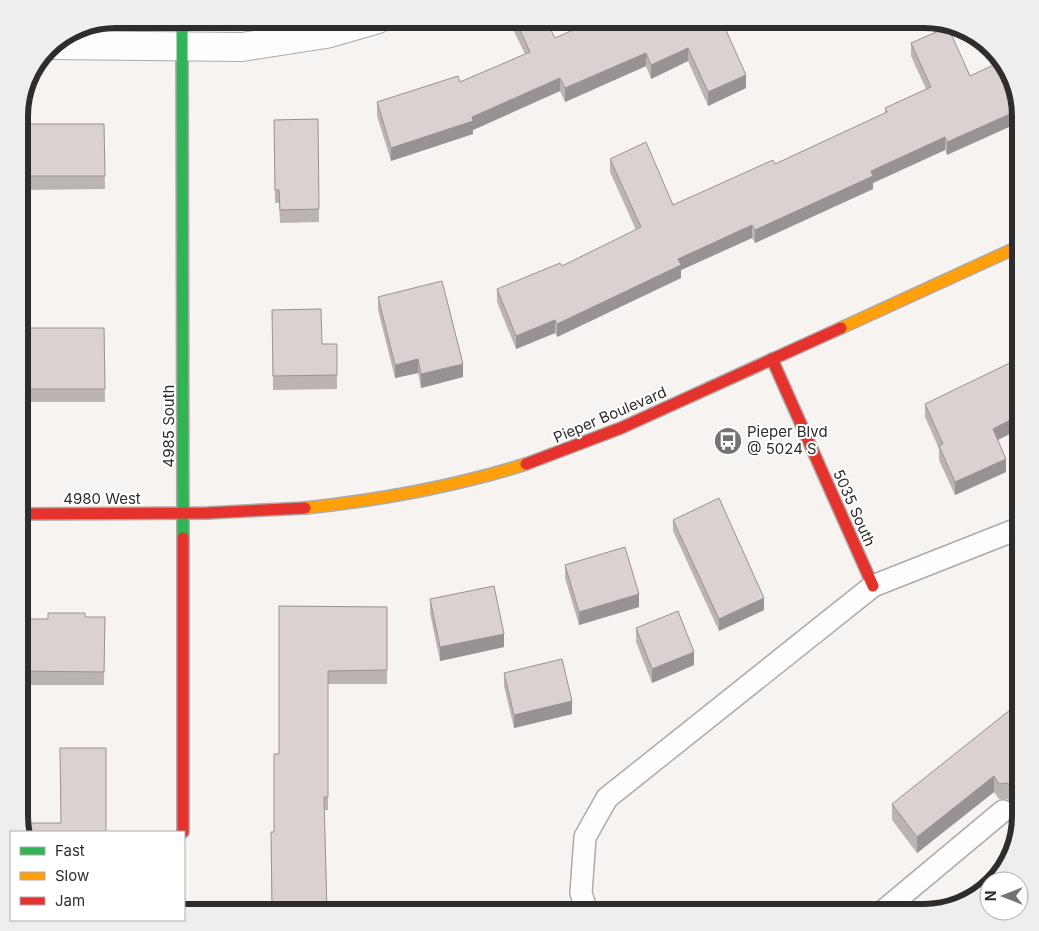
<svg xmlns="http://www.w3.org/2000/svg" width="1039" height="931" viewBox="0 0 1039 931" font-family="Inter,sans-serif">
<rect width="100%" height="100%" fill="#f6f3f1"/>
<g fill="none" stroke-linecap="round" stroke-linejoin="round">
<defs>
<g id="lane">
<path d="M587,912l-6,-19 4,-56 22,-39 266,-212 147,-58"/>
<path d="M882,912l121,-101"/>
</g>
<path id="street" d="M50,45l192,2 84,-13 52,-15"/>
<path id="fast" d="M182,19l1,519"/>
<g id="slow">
<path d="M841,328l179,-82"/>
<path d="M305,508c75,-8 148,-21 221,-44"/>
</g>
<g id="jam">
<path d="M772,359l101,227"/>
<path d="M526,464l95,-36 220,-100"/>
<path d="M19,514l188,-1 98,-5"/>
<path d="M183,538v294"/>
</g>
</defs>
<use href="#lane" stroke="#adaaa9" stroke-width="24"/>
<use href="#street" stroke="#adaaa9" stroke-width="30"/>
<use href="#fast" stroke="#adaaa9" stroke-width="14"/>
<use href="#slow" stroke="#adaaa9" stroke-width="14"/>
<use href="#jam" stroke="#adaaa9" stroke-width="14"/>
<use href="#lane" stroke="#fefdfd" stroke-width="21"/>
<use href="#street" stroke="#fefdfd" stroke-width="28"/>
<use href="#fast" stroke="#30b455" stroke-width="11"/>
<use href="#slow" stroke="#ff9f0a" stroke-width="11"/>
<use href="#jam" stroke="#e5322d" stroke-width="11"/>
</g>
<g fill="#bbb4b3">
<path d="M508,19h37l10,19 43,-19h151l-23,11 20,58 -38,18 -20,-45 -37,18 -5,-13 -81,36 -5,-11 -87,39v4l-82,27 -14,-45v-14l83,-20 65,-28z"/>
<path d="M948,27l-1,128 -2,-5 -72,33v6l-118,54 -3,-5 -71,32v8l-124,59 -2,-4 -39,16 -19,-47v-13l65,-23 74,-36 -26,-58v-13l63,46 102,-41 110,-51v-5l41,-19 -15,-33v-13z"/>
<path d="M318,119l1,103 -39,1 -1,-20h-4l-1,-83z"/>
<path d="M19,124h85l1,65 -86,1z"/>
<path d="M378,297l85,80 -42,11 -3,-15 -23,5 -17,-68z"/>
<path d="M272,310l50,34h15v45l-64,1z"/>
<path d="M19,328h85l1,74h-86z"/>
<path d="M925,404l95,25 -22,11 8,32 -51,23 -16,-35v-11l-14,-32z"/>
<path d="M673,520l91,90 -45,21 -46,-100z"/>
<path d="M565,565l74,42 -60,18 -14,-47z"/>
<path d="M430,599l74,48 -64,14 -10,-48z"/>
<path d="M279,606l108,1v77h-59v126h-4l3,102h-55l-1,-80h3l5,-78z"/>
<path d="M85,617h20l-1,68h-85v-66h29z"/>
<path d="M636,628l58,37 -42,18 -16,-41z"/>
<path d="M504,673l68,41 -58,14 -10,-42z"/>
<path d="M1020,702v120l-1,2 -6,-7v-14l-6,-4h-8l-5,-7 -77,61 -25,-33v-16z"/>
</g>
<g fill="#999292">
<path d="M721,19h28l-28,13z"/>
<path d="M688,48v13l-37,18v-14z"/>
<path d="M646,53v13l-81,36v-14z"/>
<path d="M746,75v13l-38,18v-14z"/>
<path d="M560,78v13l-87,39v4l-82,27v-13l81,-31z"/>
<path d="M1019,110l1,12 -73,33v-13z"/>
<path d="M945,137v13l-72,33v6l-118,54v-13l116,-59z"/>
<path d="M752,225v13l-71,32v8l-124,59v-13l121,-65z"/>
<path d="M555,320v13l-39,16v-13z"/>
<path d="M418,359v14l-23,5v-13z"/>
<path d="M463,364v13l-42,11v-14z"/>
<path d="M1020,415v14l-27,13v-13z"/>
<path d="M1006,459v13l-51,23v-13z"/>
<path d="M639,594v13l-60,18v-13z"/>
<path d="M764,598v12l-45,21v-12z"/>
<path d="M504,634v13l-64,14v-14z"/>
<path d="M694,652v13l-42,18v-14z"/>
<path d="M572,701v13l-58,14v-13z"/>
<path d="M994,776v16l-77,61v-16z"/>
</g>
<g fill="#dad1d0" stroke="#999292">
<path d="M515,19h30l10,19 43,-19h123l25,56 -38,17 -20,-44 -37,17 -5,-12 -81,35 -5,-10 -88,39 1,4 -82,27 -14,-46 81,-26 2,6 70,-30z"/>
<path d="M948,27l22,49 32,-15 11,17 6,32 -72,32 -2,-5 -74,34 2,5 -118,54 -3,-5 -74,34 3,6 -124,59 -2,-4 -39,16 -19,-47 63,-26 2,3 79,-39 -31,-68 36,-17 27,63 100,-45 2,4 112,-52 -2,-4 46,-21 -20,-44z"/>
<path d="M318,119l1,90 -39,1 -1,-20h-4l-1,-70z"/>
<path d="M19,124h85l1,52h-86z"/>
<path d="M442,281l21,83 -42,10 -3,-15 -23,6 -17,-68z"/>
<path d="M321,309l1,35h15v31l-64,1 -1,-66z"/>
<path d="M19,328h85l1,61h-86z"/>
<path d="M1020,358v57l-27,14 13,30 -51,23 -16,-36 4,-2 -18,-40z"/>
<path d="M719,498l45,100 -45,21 -46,-99z"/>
<path d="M625,547l14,47 -60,18 -14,-47z"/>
<path d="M494,586l10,48 -64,13 -10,-48z"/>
<path d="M279,606l108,1v63l-59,1v126h-4l3,115h-48v-6h-7l-1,-74h3v-78h5z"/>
<path d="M678,611l16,41 -42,17 -16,-41z"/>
<path d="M48,613h37v4h20l-1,55 -85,-1v-52h29z"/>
<path d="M562,659l10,42 -58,14 -10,-42z"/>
<path d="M1020,702v108l-7,-8 2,-8 -2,-6 -6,-5 -8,1 -5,-8 -77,61 -25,-33z"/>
<path d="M60,748h46v84h-82l-5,-9h42z"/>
</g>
<defs>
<symbol id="bus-disc" viewBox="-11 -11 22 22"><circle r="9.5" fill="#757271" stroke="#fff"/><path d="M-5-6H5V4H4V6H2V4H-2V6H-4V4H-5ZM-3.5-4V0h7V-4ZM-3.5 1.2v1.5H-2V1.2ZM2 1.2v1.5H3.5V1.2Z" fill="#fff"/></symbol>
</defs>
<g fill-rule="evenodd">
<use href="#bus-disc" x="712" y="425" width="32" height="32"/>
</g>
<g text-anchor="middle" stroke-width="4" stroke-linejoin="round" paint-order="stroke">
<g font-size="15" fill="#2f2d2c" stroke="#fff">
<text transform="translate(610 415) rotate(-23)" y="5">Pieper Boulevard</text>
<text transform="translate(169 426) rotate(-90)" y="5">4985 South</text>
<text x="102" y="504">4980 West</text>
<text transform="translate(854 508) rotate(66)" y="5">5035 South</text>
</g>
<g font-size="15" fill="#2f2d2c" stroke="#fff" text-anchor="start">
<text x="747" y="437">Pieper Blvd<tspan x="747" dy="17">@ 5024 S</tspan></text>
</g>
</g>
<path d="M0 0H1039V931H0ZM116 28H924A88 88 0 0 1 1012 116V816A88 88 0 0 1 924 904H116A88 88 0 0 1 28 816V116A88 88 0 0 1 116 28Z" fill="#eee" fill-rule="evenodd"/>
<path fill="none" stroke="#2f2d2c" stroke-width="6" d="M116 28H924A88 88 0 0 1 1012 116V816A88 88 0 0 1 924 904H116A88 88 0 0 1 28 816V116A88 88 0 0 1 116 28Z"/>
<rect x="10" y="831" width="175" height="90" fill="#ffffff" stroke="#acabab"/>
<rect x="20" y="847" width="25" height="8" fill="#30b455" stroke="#acabab"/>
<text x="55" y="856" font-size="15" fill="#2f2d2c">Fast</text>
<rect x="20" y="872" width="25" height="8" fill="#ff9f0a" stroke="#acabab"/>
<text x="55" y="881" font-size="15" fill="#2f2d2c">Slow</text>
<rect x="20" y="897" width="25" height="8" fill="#e5322d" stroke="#acabab"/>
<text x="55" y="906" font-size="15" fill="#2f2d2c">Jam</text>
<g transform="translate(1004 896) rotate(270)"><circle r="24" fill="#ffffff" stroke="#acabab"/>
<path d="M0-4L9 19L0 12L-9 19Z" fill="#757271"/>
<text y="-8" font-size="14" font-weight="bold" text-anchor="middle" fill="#2f2d2c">N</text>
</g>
</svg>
